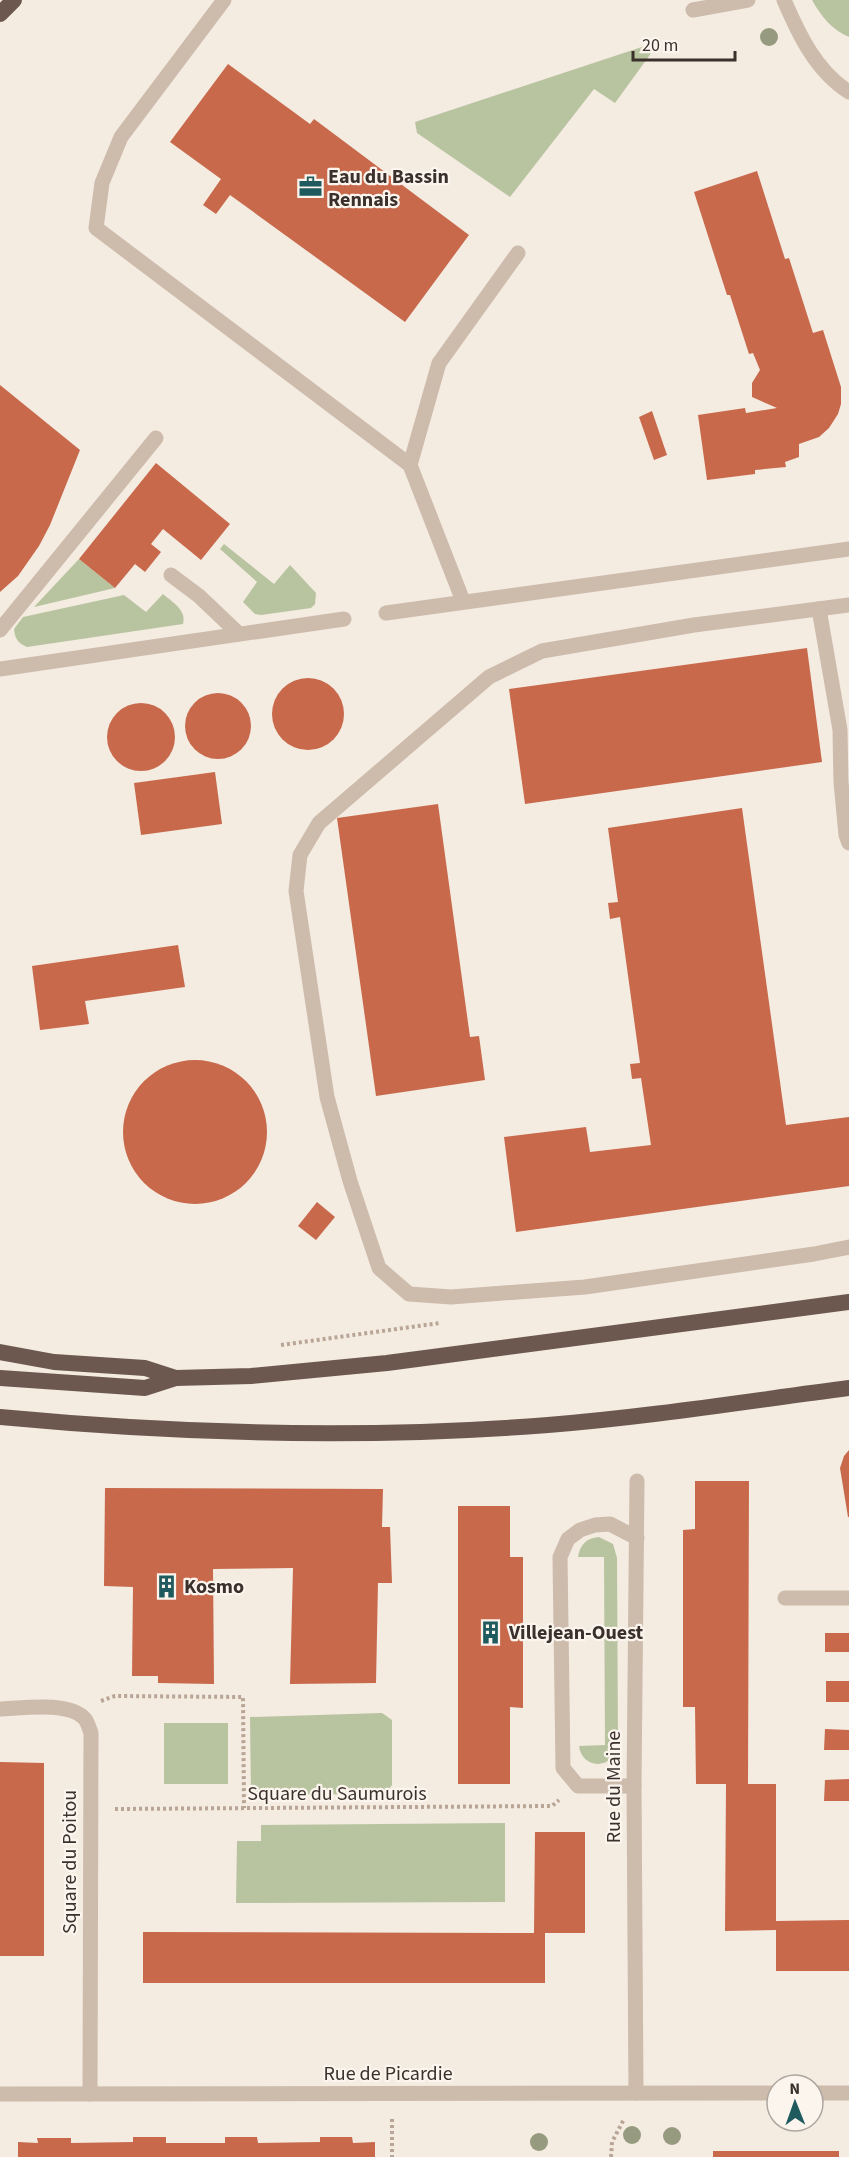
<svg xmlns="http://www.w3.org/2000/svg" width="849" height="2157" viewBox="0 0 849 2157" font-family="'Source Sans 3',sans-serif">
<rect width="100%" height="100%" fill="#f4ebe1"/>
<g fill="#b8c4a0">
<path d="M812,0h37v37c-17,-7 -28,-21 -37,-37z"/>
<path d="M660,41l-45,62 -21,-14 -84,108 -93,-64 -2,-11z"/>
<path d="M224,544l50,40 16,-19 26,28 -1,11 -4,4 -50,7 -6,-1 -12,-12 14,-20 -37,-33z"/>
<path d="M79,559l36,29 -81,19z"/>
<path d="M163,594c9,8 24,16 20,30l-156,23c-9,-4 -12,-8 -13,-18l9,-12 101,-22 22,17z"/>
<path d="M599,1537l14,7 4,14 1,187c-4,25 -36,25 -39,1l26,-1 -1,-188h-26c2,-12 8,-19 21,-20z"/>
<path d="M382,1713l10,7v65l-7,9 -134,1 -1,-78z"/>
<rect x="164" y="1723" width="64" height="61"/>
<path d="M505,1823v79l-269,1 1,-62h24v-16z"/>
</g>
<g fill="#c8694b">
<path d="M228,64l82,60 4,-5 155,116 -64,87 -175,-127 -14,19 -13,-9 18,-26 -51,-37z"/>
<path d="M757,171l28,88 4,-1 24,75 10,-3 18,57v17l-3,10 -9,14 -10,9 -20,7v13l-14,5 1,5 -31,3v4l-48,6 -9,-65 47,-7 1,5 31,-5 -25,-11v-14l8,-13 -7,-17 -4,1 -19,-59h-3l-33,-103z"/>
<path d="M0,385l80,65 -30,75 -11,21 -21,30 -18,16z"/>
<path d="M652,411l15,44 -13,5 -15,-43z"/>
<path d="M156,463l74,61 -29,36 -38,-31 -12,15 10,8 -16,20 -10,-8 -20,24 -36,-29z"/>
<path d="M807,648l15,114 -297,42 -16,-115z"/>
<circle cx="308" cy="714" r="36"/>
<circle cx="218" cy="726" r="33"/>
<circle cx="141" cy="737" r="34"/>
<path d="M215,772l7,52 -81,11 -7,-52z"/>
<path d="M438,804l32,233 9,-1 6,44 -109,16 -39,-278z"/>
<path d="M742,808l44,317 63,-8v69l-333,46 -12,-95 82,-10 4,25 61,-7 -10,-67 -9,1 -2,-15 10,-1 -20,-146 -10,2 -2,-16 10,-1 -10,-74z"/>
<path d="M178,945l7,42 -100,14 4,23 -49,6 -8,-64z"/>
<circle cx="195" cy="1132" r="72"/>
<path d="M317,1202l18,15 -19,23 -18,-14z"/>
<path d="M849,1450v67h-1l-8,-49 4,-12z"/>
<path d="M695,1481h54l-1,303h28v137l73,-1v51h-73v-41l-51,1 1,-147h-30l-1,-77h-12v-177l12,-1z"/>
<path d="M105,1488l278,1 -1,38h8l2,56h-14l-2,100 -86,1 3,-116 -80,1 1,115 -56,-1v-7h-26l1,-89 -29,-1z"/>
<path d="M458,1506h52v51h13v151l-13,-1v77h-52z"/>
<rect x="825" y="1633" width="24" height="19"/>
<rect x="826" y="1681" width="23" height="21"/>
<path d="M825,1729l24,1v20h-25z"/>
<path d="M0,1762l44,1v193h-44z"/>
<path d="M849,1779v22h-25l1,-21z"/>
<path d="M535,1832h50v101h-40v50h-402v-51l391,1z"/>
<path d="M133,2137h33v6h59v-6h32l1,6 62,-1v-5h32l1,6 22,-1v15h-357v-15l20,1 -1,-5h34v5l62,-1z"/>
<rect x="713" y="2151" width="126" height="6"/>
</g>
<g fill="none" stroke-linecap="round" stroke-linejoin="round">
<g stroke="#b9a596" stroke-width="4" stroke-dasharray="3 3" stroke-linecap="butt">
<path d="M281,1345l159,-22"/>
<path d="M101,1701l14,-5 128,1 1,111"/>
<path d="M115,1809l437,-3 7,-6"/>
<path d="M392,2119v38"/>
<path d="M611,2157l1,-15 12,-23"/>
</g>
<g stroke="#cdbbac" stroke-width="15">
<path d="M224,0l-103,137 -19,46 -6,45 314,237 53,136"/>
<path d="M693,10l55,-10"/>
<path d="M410,465l29,-102 79,-110"/>
<path d="M171,575l28,21 40,38"/>
<path d="M849,605l-155,20 -152,26 -53,26 -170,146 -19,32 -4,36 31,206 23,84 29,87 30,26 42,3 134,-10 229,-33 35,-7"/>
<path d="M819,609l21,121 1,52 5,53 3,8"/>
<path d="M386,613l463,-64"/>
<path d="M0,630l156,-192"/>
<path d="M0,669l344,-50"/>
<path d="M634,1786h-56l-15,-18 -3,-211 8,-18 12,-9 15,-5 15,-1 27,14"/>
</g>
<g stroke="#cdbbac" stroke-width="15">
<path d="M784,0c15,35 32,71 65,92"/>
<path d="M785,1598h64"/>
<path d="M0,1709c23,-1 69,-8 85,10 3,4 4,9 6,14l-1,361"/>
<path d="M636,2093l-2,-307 3,-305"/>
</g>
<g stroke="#cdbbac" stroke-width="15">
<path d="M813,2093h36"/>
<path d="M0,2094l777,-1"/>
</g>
<g stroke="#6c584f" stroke-width="16">
<path d="M0,14l14,-14"/>
<path d="M0,1352l54,10 91,6 31,10"/>
<path d="M0,1378l145,10 31,-10 75,-2 136,-13 462,-61"/>
<path d="M0,1417c180,17 368,22 548,8 100,-8 201,-24 301,-37"/>
</g>
</g>
<g fill="#969b7f">
<circle cx="769" cy="37" r="9"/>
<circle cx="632" cy="2135" r="9"/>
<circle cx="672" cy="2136" r="9"/>
<circle cx="539" cy="2142" r="9"/>
</g>
<defs>
<symbol id="office-bare" viewBox="-9 -9 18 18"><path d="M-6-3h4V-5.5h4V-3h4V5H-6ZM-1-4.5V-3h2v-1.5ZM-6 0V1H6V0Z" fill="#1f5a5e" stroke="#fbf5ee" stroke-width="2.5" paint-order="stroke"/></symbol>
<symbol id="building-bare" viewBox="-9 -9 18 18"><path d="M-4-6H4V6H1V3H-1V6H-4ZM-2.5-4.3h1.7v1.8h-1.7ZM.8-4.3h1.7v1.8H.8ZM-2.5-1h1.7V.8h-1.7ZM.8-1h1.7V.8H.8Z" fill="#1f5a5e" stroke="#fbf5ee" stroke-width="2.5" paint-order="stroke"/></symbol>
</defs>
<g fill-rule="evenodd">
<use href="#office-bare" x="294" y="170" width="33" height="33"/>
<use href="#building-bare" x="150" y="1570" width="33" height="33"/>
<use href="#building-bare" x="474" y="1616" width="33" height="33"/>
</g>
<g text-anchor="middle" stroke-width="4.5" stroke-linejoin="round" paint-order="stroke">
<g font-size="20" font-weight="bold" fill="#3b302b" stroke="#fbf5ee" text-anchor="start">
<text x="328" y="183">Eau du Bassin<tspan x="328" dy="23">Rennais</tspan></text>
<text x="184" y="1593">Kosmo</text>
<text x="509" y="1639">Villejean-Ouest</text>
</g>
<g font-size="20" fill="#3b302b" stroke="#fbf5ee">
<text transform="translate(613 1787) rotate(-90)" y="7">Rue du Maine</text>
<text x="337" y="1800">Square du Saumurois</text>
<text transform="translate(69 1862) rotate(-90)" y="7">Square du Poitou</text>
<text x="388" y="2080">Rue de Picardie</text>
</g>
</g>
<g transform="translate(795 2103) rotate(359)"><circle r="28" fill="#fbf5ee" stroke="#aea6a0" stroke-width="1.5"/>
<path d="M0-4.5L10 22L0 15L-10 22Z" fill="#1f5a5e"/>
<text y="-9" font-size="16" font-weight="bold" text-anchor="middle" fill="#3b302b">N</text>
</g>
<path d="M633 51v9h102v-9" fill="none" stroke="#3b302b" stroke-width="3"/>
<text x="642" y="51" font-size="18" fill="#3b302b" stroke="#fbf5ee" stroke-width="4.5" paint-order="stroke">20 m</text>
</svg>
